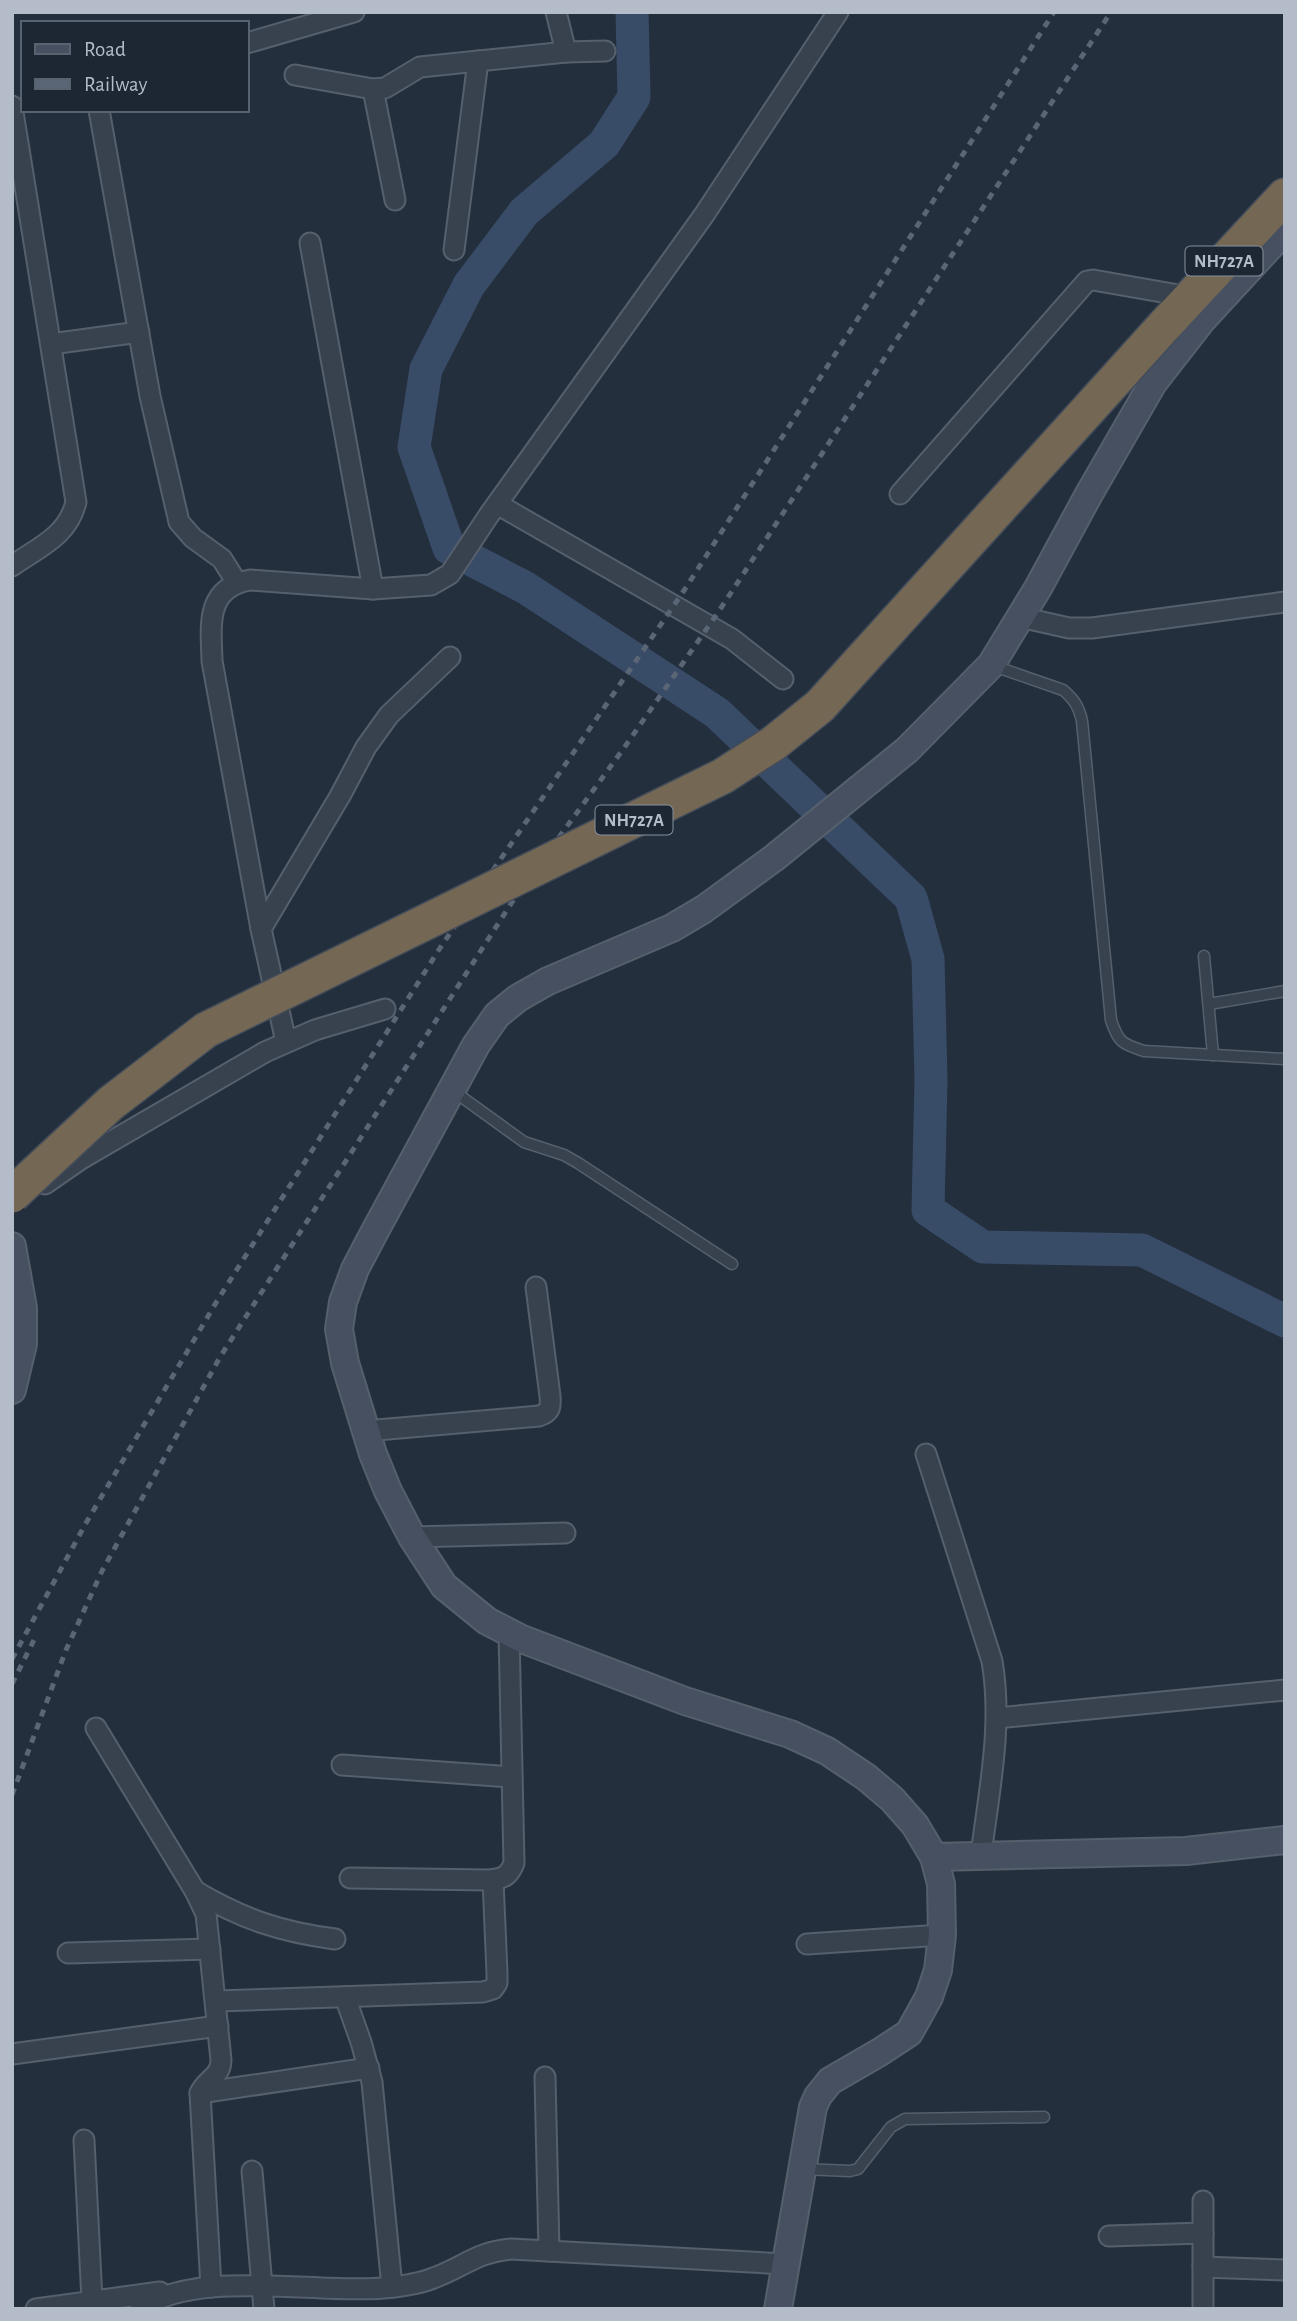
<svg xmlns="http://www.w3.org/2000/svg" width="1297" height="2321" viewBox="0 0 1297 2321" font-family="'Alegreya Sans',sans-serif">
<rect width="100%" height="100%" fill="#242f3e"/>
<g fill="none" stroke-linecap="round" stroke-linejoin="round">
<path stroke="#394c67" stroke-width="33" d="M632,12l2,85 -30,47 -80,68 -55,73 -43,84 -12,78 35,101 77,40 191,125 194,185 17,61 3,121 -3,130 55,37 159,3 143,71"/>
<defs>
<g id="lane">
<path d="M991,665l72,25c11,9 16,17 19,31l29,299c7,22 11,24 33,31l141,8"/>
<path d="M1204,956l9,99"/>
<path d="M1209,1004l76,-13"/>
<path d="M452,1090l72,52 40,13 14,8 154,101"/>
<path d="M803,2169l47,2 8,-2 33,-42 14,-8 139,-2"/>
</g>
<g id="street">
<path d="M556,12l10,40"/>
<path d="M247,43l107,-31"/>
<path d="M295,75l78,14 12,-1 35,-21 146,-15 39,-1"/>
<path d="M373,89l22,111"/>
<path d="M12,106l64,396c-8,34 -37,45 -64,64"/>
<path d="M99,110l51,286 29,126 14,16 29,21 15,24"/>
<path d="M310,243l63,346"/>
<path d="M454,250l24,-189"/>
<path d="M51,344l88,-12"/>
<path d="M900,494l187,-213 6,-1 97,17"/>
<path d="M497,504l235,135 51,40"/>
<path d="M1020,617l49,11h23l193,-26"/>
<path d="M261,929l79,-133 26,-49 23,-32 61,-58"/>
<path d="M286,1042l-25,-113 -49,-268c-1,-36 -7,-73 38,-81l123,9 58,-4 19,-11 39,-59 215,-300 134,-203"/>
<path d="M45,1184l36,-25 184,-107 50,-22 70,-21"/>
<path d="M365,1431l174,-15c11,-4 12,-8 11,-20l-14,-109"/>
<path d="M926,1454l66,207c11,64 -3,130 -11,194"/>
<path d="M412,1537l153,-4"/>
<path d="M997,1718l288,-28"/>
<path d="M96,1728l99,163 11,23 15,146c0,17 -15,19 -21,33l11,194"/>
<path d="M342,1765l170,12"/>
<path d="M350,1878l139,2c14,-1 20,-4 25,-17l-5,-230"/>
<path d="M195,1891c47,28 86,41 140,48"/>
<path d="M807,1944l135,-9"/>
<path d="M68,1953l142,-4"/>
<path d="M345,1997l16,45 11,40 20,205"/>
<path d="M216,2001l267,-9 10,-3 4,-6v-10l-4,-93"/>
<path d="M12,2054l206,-28"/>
<path d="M545,2077l4,174"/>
<path d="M200,2093l169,-25"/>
<path d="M84,2140l8,161"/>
<path d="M252,2171l12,138"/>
<path d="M1109,2236l94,-3"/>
<path d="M1203,2267l82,3"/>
<path d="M36,2309l124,-17"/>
<path d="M140,2309c58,-42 183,-13 254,-22 15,-2 29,-4 42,-10 29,-11 41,-25 75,-28l275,15"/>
<path d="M1203,2309v-108"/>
</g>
<g id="secondary">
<path d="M12,1246l11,62v36l-11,46"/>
<path d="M934,1857l252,-6 99,-11"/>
<path d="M778,2309l35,-202 5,-11 12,-15 50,-29 29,-19 20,-36 9,-27 4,-35 -1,-51 -7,-27 -19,-32 -23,-26 -26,-22 -39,-26 -37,-17 -105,-33 -163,-62 -35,-18 -43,-35 -32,-49 -24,-46 -15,-37 -28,-91 -6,-34 4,-27 12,-33 20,-38 101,-186 21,-30 21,-17 30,-17 124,-53 32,-19 70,-51 133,-108 84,-85 47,-77 51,-94 64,-111 49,-63 83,-90"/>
</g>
<path id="highway" d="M1164,326l121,-130"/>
</defs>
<use href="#lane" stroke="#565f6c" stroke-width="13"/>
<use href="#street" stroke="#565f6c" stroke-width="23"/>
<use href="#secondary" stroke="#565f6c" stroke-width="30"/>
<use href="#highway" stroke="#434c59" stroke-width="38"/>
<use href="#lane" stroke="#38414e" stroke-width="10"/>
<use href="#street" stroke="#38414e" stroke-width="19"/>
<use href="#secondary" stroke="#465061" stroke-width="26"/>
<use href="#highway" stroke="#746855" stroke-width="35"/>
<g stroke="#5a6575" stroke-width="5" stroke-dasharray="7 7" stroke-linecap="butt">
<path d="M12,1659l74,-136 131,-222 223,-353 245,-359 369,-577"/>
<path d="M12,1684l25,-50"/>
<path d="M12,1795l54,-145 36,-79 118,-214 294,-458 110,-151 95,-137 392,-599"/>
</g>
<defs>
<path id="highway-bridge" d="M12,1195l99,-92 95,-73 517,-254 51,-33 46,-37 344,-380"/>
</defs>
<use href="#highway-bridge" stroke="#434c59" stroke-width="38" stroke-linecap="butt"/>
<use href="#highway-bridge" stroke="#746855" stroke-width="35"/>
</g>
<g text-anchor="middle" stroke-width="5" stroke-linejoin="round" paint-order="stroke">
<g fill="#1d2633" stroke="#878f9c" stroke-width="2">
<rect x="1185.5" y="246.5" width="77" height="29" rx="5"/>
<rect x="595.5" y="805.5" width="77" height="29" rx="5"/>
</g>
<g font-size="18" font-weight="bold" fill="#b4bcc9">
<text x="1224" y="267">NH727A</text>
<text x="634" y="826">NH727A</text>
</g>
</g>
<rect width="1297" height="2321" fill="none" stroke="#b4bcc9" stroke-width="28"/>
<rect x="21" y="21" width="228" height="91" fill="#1d2633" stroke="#59626f" stroke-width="2"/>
<rect x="35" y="44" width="35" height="10" fill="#465061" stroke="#59626f" stroke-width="2"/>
<text x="84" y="56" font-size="21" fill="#b4bcc9">Road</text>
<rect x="35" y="79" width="35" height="10" fill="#5a6575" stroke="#59626f" stroke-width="2"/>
<text x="84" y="91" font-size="21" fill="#b4bcc9">Railway</text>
</svg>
